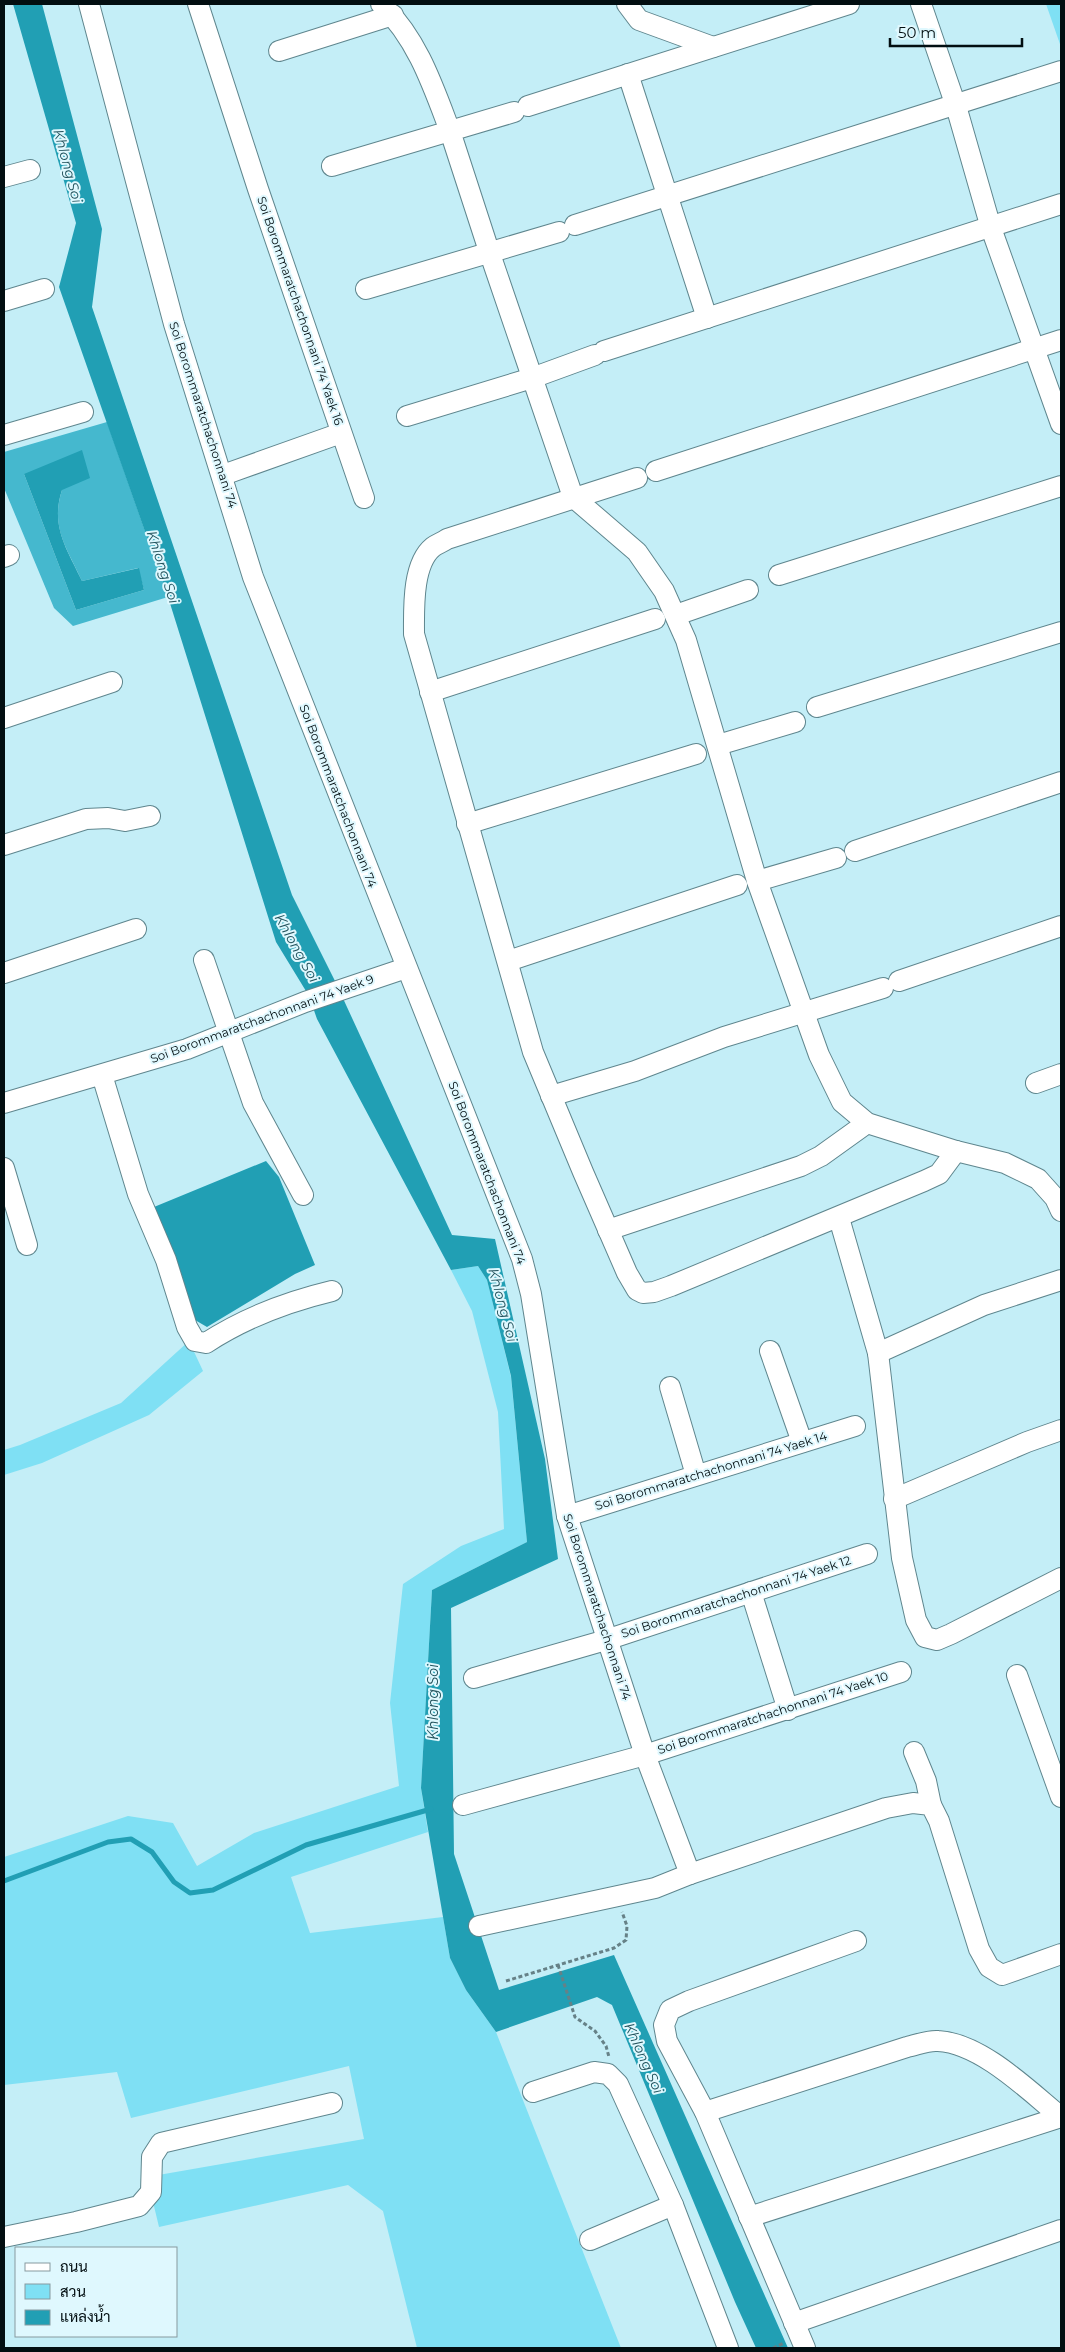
<svg xmlns="http://www.w3.org/2000/svg" width="1065" height="2352" viewBox="0 0 1065 2352" font-family="Montserrat,Sarabun,sans-serif">
<rect width="100%" height="100%" fill="#c4eef7"/>
<g fill="#7fe0f4">
<path d="M1046,4h15v43z"/>
<path d="M478,1266l9,14 24,97 16,165 -95,48 -11,198 7,44 -137,45 19,56 133,-16 7,41 16,32 30,42 125,316h-204l-34,-137 -35,-26 -189,42 -12,-50 217,-38 -15,-73 -218,52 -14,-46 -113,13v-228l124,-41 45,7 24,43 57,-33 145,-47 -9,-83 13,-119 58,-38 43,-17 -6,-117 -26,-101 -21,-41z"/>
<path d="M189,1341l14,30 -54,44 -107,48 -38,12v-25l16,-5 101,-42z"/>
</g>
<path fill="#45b8ce" fill-rule="evenodd" d="M107,422l61,175 -95,29 -19,-18 -50,-120v-36zM24,474l38,16c-12,37 5,58 20,91l56,-13 6,22 -68,20z"/>
<g fill="#219fb4">
<path d="M13,4h29l60,225 -10,78 200,588 43,86 117,254 43,4 50,220 13,100 -107,49 3,246 45,136 115,-35 174,393h-32l-21,-46 -123,-297 -15,-8 -101,35 -30,-42 -16,-32 -29,-170 11,-198 95,-48 -16,-166 -24,-96 -9,-14 -27,4 -134,-251 -8,-23 -33,-54 -108,-345 -109,-310 17,-64z"/>
<path d="M82,450l8,28 -28,12c-12,36 5,59 20,91l57,-13 5,22 -68,20 -52,-136z"/>
<path d="M266,1161l13,16 36,88 -20,9 -88,53 -12,-7 -41,-113z"/>
</g>
<g fill="none" stroke-linecap="round" stroke-linejoin="round">
<path stroke="#219fb4" stroke-width="5" d="M4,1881l104,-39 23,-3 21,13 22,30 16,11 23,-3 93,-45 125,-36"/>
<defs>
<g id="minor">
<path d="M89,4l85,320 79,253 269,682 9,35 36,222 78,239 45,119 196,-66 27,-5 18,2 8,16 40,128 10,18 13,8 59,-21"/>
<path d="M198,4l60,185 106,309"/>
<path d="M627,4l12,16 74,27"/>
<path d="M921,4l35,102 35,122 70,196"/>
<path d="M279,51l114,-36"/>
<path d="M628,74l79,244"/>
<path d="M528,106l321,-102"/>
<path d="M514,112l-64,19 39,120 84,246 64,55 27,39 22,49 71,241 62,174 23,47 25,21 89,28 49,12 33,16 17,19 6,13"/>
<path d="M332,166l118,-35c-17,-45 -33,-93 -69,-127"/>
<path d="M4,177l26,-7"/>
<path d="M575,225l486,-154"/>
<path d="M366,289l193,-57"/>
<path d="M4,301l40,-12"/>
<path d="M604,351l457,-147"/>
<path d="M407,416l125,-38 63,-23"/>
<path d="M4,435l79,-23"/>
<path d="M656,471l405,-131"/>
<path d="M223,475l118,-42"/>
<path d="M637,478l-190,61c-4,3 -10,5 -14,8 -21,17 -19,62 -19,87l119,418 50,120 44,101 10,17 6,3 11,-1 17,-6 253,-105 15,-7 17,-23"/>
<path d="M4,557l5,-2"/>
<path d="M779,575l282,-89"/>
<path d="M676,615l72,-25"/>
<path d="M430,692l225,-73"/>
<path d="M817,707l244,-75"/>
<path d="M4,718l108,-36"/>
<path d="M718,745l77,-23"/>
<path d="M467,824l229,-70"/>
<path d="M4,845l82,-26 22,-1 17,3 25,-5"/>
<path d="M855,851l206,-69"/>
<path d="M757,881l79,-23"/>
<path d="M204,960l49,143 50,92"/>
<path d="M508,961l229,-76"/>
<path d="M4,973l132,-44"/>
<path d="M899,981l162,-55"/>
<path d="M102,1075l36,119 28,66 21,67 8,14 11,2c40,-26 80,-41 126,-52"/>
<path d="M1036,1083l25,-9"/>
<path d="M551,1096l84,-25 89,-34 159,-49"/>
<path d="M4,1103l183,-54 118,-47 101,-34"/>
<path d="M4,1168l23,77"/>
<path d="M839,1218l39,135 24,205 14,62 9,17 12,3 14,-6 110,-56"/>
<path d="M608,1230l193,-64 20,-10 46,-33"/>
<path d="M770,1351l32,91"/>
<path d="M878,1353l106,-48 77,-25"/>
<path d="M670,1387l26,88"/>
<path d="M894,1499l133,-57 34,-12"/>
<path d="M567,1516l288,-90"/>
<path d="M751,1592l37,118"/>
<path d="M1017,1675l44,122"/>
<path d="M474,1678l132,-38 261,-86"/>
<path d="M914,1752l12,29 5,24"/>
<path d="M463,1805l182,-50 256,-83"/>
<path d="M479,1926l176,-38 35,-14"/>
<path d="M533,2092l61,-20 14,2 10,10 55,121 55,143"/>
<path d="M705,2112l202,-65c10,-2 21,-7 31,-6 43,2 91,50 123,76"/>
<path d="M749,2217l312,-100"/>
<path d="M4,2237l72,-15 63,-16 12,-14 1,-35 9,-14 171,-40"/>
<path d="M590,2240l83,-35"/>
<path d="M794,2323l267,-93"/>
<path d="M805,2348l-100,-236 -38,-71 -3,-16 6,-15 19,-9 167,-60"/>
</g>
</defs>
<use href="#minor" stroke="#5f868e" stroke-width="22"/>
<g stroke="#668187" stroke-width="3" stroke-dasharray="4 2.5" stroke-linecap="butt">
<path d="M558,1965l17,52 20,14 11,15 3,11"/>
<path d="M506,1981l108,-33 12,-8 1,-14 -5,-14"/>
<path d="M773,2348l11,-5"/>
</g>
<use href="#minor" stroke="#fff" stroke-width="20"/>
</g>
<g text-anchor="middle" stroke-width="4" stroke-linejoin="round" paint-order="stroke">
<g font-size="12" fill="#020e11" stroke="#dff8fe">
<text transform="translate(300 311) rotate(71)" y="4">Soi Borommaratchachonnani 74 Yaek 16</text>
<text transform="translate(203 415) rotate(72)" y="4">Soi Borommaratchachonnani 74</text>
<text transform="translate(338 796) rotate(69)" y="4">Soi Borommaratchachonnani 74</text>
<text transform="translate(262 1019) rotate(-20)" y="4">Soi Borommaratchachonnani 74 Yaek 9</text>
<text transform="translate(487 1173) rotate(69)" y="4">Soi Borommaratchachonnani 74</text>
<text transform="translate(711 1471) rotate(-17)" y="4">Soi Borommaratchachonnani 74 Yaek 14</text>
<text transform="translate(736 1597) rotate(-18)" y="4">Soi Borommaratchachonnani 74 Yaek 12</text>
<text transform="translate(597 1607) rotate(72)" y="4">Soi Borommaratchachonnani 74</text>
<text transform="translate(773 1713) rotate(-18)" y="4">Soi Borommaratchachonnani 74 Yaek 10</text>
</g>
<g font-size="14" font-style="italic" fill="#22525c" stroke="#dff8fe">
<text transform="translate(68 166) rotate(75)" y="5">Khlong Soi</text>
<text transform="translate(163 567) rotate(72)" y="5">Khlong Soi</text>
<text transform="translate(297 948) rotate(61)" y="5">Khlong Soi</text>
<text transform="translate(503 1305) rotate(75)" y="5">Khlong Soi</text>
<text transform="translate(433 1702) rotate(-90)" y="5">Khlong Soi</text>
<text transform="translate(644 2058) rotate(66)" y="5">Khlong Soi</text>
</g>
</g>
<rect width="1065" height="2352" fill="none" stroke="#020e11" stroke-width="10"/>
<rect x="15" y="2247" width="162" height="90" fill="#dff8fe" stroke="#879a9f"/>
<rect x="25" y="2263" width="25" height="8" fill="#ffffff" stroke="#879a9f"/>
<text x="60" y="2272" font-size="15" fill="#020e11">ถนน</text>
<rect x="25" y="2284" width="25" height="15" fill="#7fe0f4" stroke="#879a9f"/>
<text x="60" y="2297" font-size="15" fill="#020e11">สวน</text>
<rect x="25" y="2310" width="25" height="15" fill="#219fb4" stroke="#879a9f"/>
<text x="60" y="2322" font-size="15" fill="#020e11">แหล่งน้ำ</text>
<path d="M890 38v8h132v-8" fill="none" stroke="#020e11" stroke-width="2.5"/>
<text x="898" y="38" font-size="15" fill="#020e11" stroke="#dff8fe" stroke-width="4" paint-order="stroke">50 m</text>
</svg>
